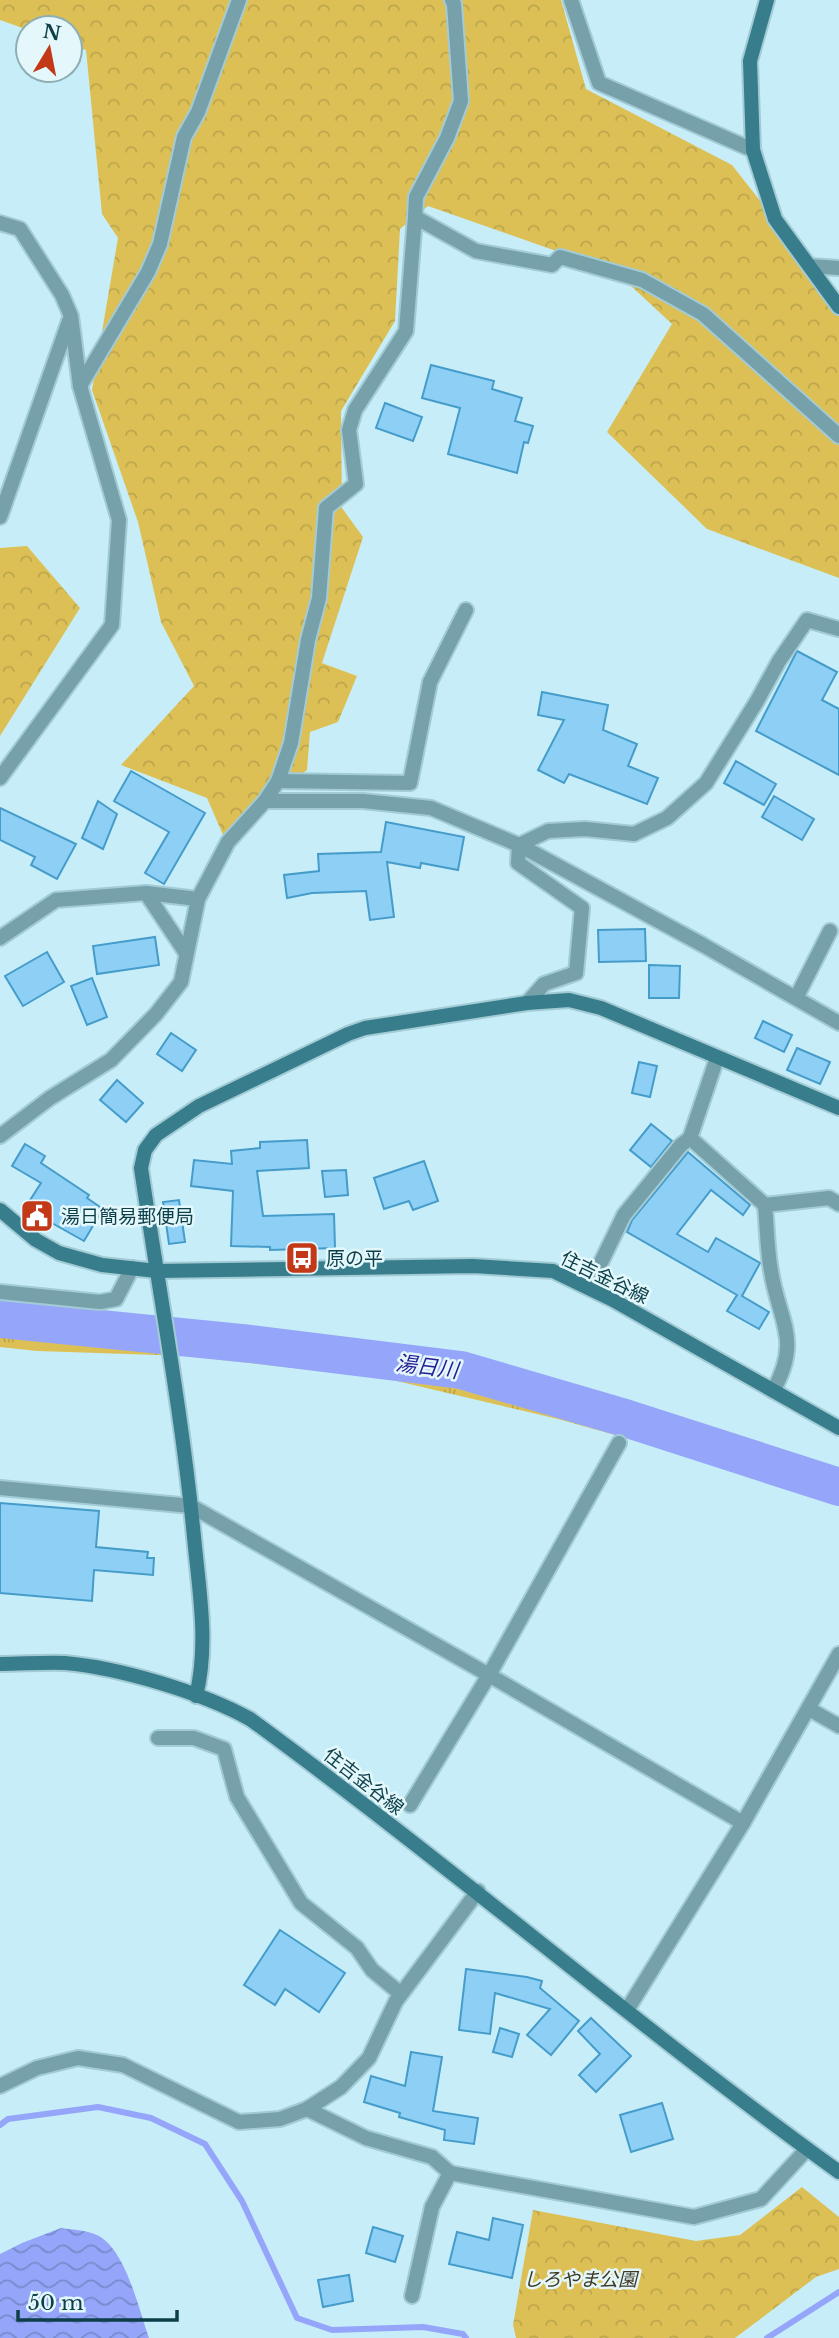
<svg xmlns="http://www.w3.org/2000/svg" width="839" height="2338" viewBox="0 0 839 2338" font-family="'Libre Baskerville','Noto Sans JP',serif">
<defs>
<pattern id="grass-tufts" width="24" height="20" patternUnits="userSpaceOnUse" patternTransform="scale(1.75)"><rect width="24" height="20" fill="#ddc055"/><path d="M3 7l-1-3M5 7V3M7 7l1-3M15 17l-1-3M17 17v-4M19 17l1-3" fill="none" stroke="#bca64c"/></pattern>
<pattern id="forest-crowns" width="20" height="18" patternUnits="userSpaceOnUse" patternTransform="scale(1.75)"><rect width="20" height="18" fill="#ddc055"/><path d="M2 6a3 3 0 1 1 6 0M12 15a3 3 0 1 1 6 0" fill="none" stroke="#bca64c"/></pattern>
<pattern id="water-waves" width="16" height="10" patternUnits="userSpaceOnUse" patternTransform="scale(1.75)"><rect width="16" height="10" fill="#95a6fa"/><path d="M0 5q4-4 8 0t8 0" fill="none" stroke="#7889cc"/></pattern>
</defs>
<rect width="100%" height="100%" fill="#c7eef8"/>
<path fill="url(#grass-tufts)" d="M0,1304l113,11 100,15 95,5 147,19 151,44 146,47 87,26v35l-85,-32 -196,-55 -174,-41 -196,-22 -151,-5 -37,-4z"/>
<g fill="url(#forest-crowns)">
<path d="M0,0h561l25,89 146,76 107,136v277l-132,-49 -100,-97 65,-108 -56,-52 -188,-66 -28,23 -5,92 -54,90 1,97 21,29 -41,126 35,13 -19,46 -28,10 -3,38 -84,65 -16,-37 -86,-33 73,-79 -33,-64 -23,-100 -46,-132 26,-152 -16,-24 -16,-164 -16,-5v-17h-42v2l-28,-10z"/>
<path d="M27,546l53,62 -80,128v-188z"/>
<path d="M802,2187l37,30v52l-23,8 -81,61h-219l-3,-13 20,-115 163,31 44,-6z"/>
</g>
<path fill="url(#water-waves)" d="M61,2228c13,2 26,2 38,8 27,15 40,74 50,102h-149v-84l22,-11z"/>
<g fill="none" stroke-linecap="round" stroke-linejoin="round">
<g stroke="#95a6fa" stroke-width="6">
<path d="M0,2125l8,-6 90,-12 53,11 54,26 37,57 55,117 35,12 91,-3 40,7 3,4"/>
<path d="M767,2338l72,-46"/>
</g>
<path stroke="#95a6fa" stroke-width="38" d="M0,1319l251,25 210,26 164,48 214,69"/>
</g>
<g fill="#8ed0f5" stroke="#459cca" stroke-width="2">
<path d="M431,365l63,16 -2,8 30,9 -7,23 18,5 -5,17 -4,-1 -7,31 -69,-19 12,-46 -38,-10z"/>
<path d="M385,403l37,14 -9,24 -37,-13z"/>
<path d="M797,651l40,21 -15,28 17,9v66l-83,-44z"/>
<path d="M542,692l66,13 -5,25 34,14 -9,22 30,12 -11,26 -78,-30 -5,9 -26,-13 26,-50 -26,-5z"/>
<path d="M736,761l40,23 -12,21 -40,-22z"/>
<path d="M131,771l74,42 -41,71 -19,-11 24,-41 -55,-31z"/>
<path d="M774,796l40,23 -12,21 -40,-23z"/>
<path d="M98,801l19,13 -14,35 -21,-11z"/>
<path d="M0,808l76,36 -19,35 -26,-14 4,-8 -35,-17z"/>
<path d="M386,822l78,15 -6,33 -37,-7 -1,5 -33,-6 7,55 -24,3 -4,-29 -54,2 -25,5 -3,-23 35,-4 -1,-17 63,-2z"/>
<path d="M645,929l1,32 -47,1 -1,-32z"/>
<path d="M155,937l4,28 -62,9 -4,-28z"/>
<path d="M47,952l17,30 -41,24 -18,-30z"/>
<path d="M649,965l31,1 -1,32h-30z"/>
<path d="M92,978l15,39 -20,8 -16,-39z"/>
<path d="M763,1021l29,14 -8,17 -29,-14z"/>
<path d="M171,1033l25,17 -14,21 -25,-17z"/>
<path d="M797,1048l33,14 -10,22 -33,-14z"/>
<path d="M639,1062l18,4 -7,31 -18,-4z"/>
<path d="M117,1080l26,23 -17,19 -26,-22z"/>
<path d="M651,1124l21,17 -21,26 -21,-17z"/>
<path d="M307,1140l2,28 -52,3 6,45 71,-2 1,34 -65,2v-3l-39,-1 2,-55 -42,-5 3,-26 38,4 -1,-13 29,-3v-6z"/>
<path d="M25,1144l20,12 -4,7 48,32 -2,3 16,11 -19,32 -59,-33 16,-25 -29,-17z"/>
<path d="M688,1152l62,53 -7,10 -32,-25 -34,44 31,18 8,-14 44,25 -18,33 27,16 -10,17 -32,-18 10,-16 -110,-63 5,-12z"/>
<path d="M424,1161l14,40 -25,9 -4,-9 -25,8 -10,-31z"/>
<path d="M346,1170l2,25 -23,2 -3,-26z"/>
<path d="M179,1200l6,42 -16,2 -6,-42z"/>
<path d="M0,1503l99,8 -3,36 52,5 -1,6h7l-1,17 -59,-5 -2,31 -92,-8z"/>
<path d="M280,1930l65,43 -26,39 -34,-23 -10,16 -31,-20z"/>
<path d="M466,1969l61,8 15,4 -2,7 39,33 -28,34 -24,-20 23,-26 -55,-16 -5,41 -31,-4z"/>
<path d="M591,2018l40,38 -35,36 -17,-17 21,-21 -22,-23z"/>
<path d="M500,2028l19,6 -7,23 -19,-5z"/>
<path d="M411,2052l31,5 -9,54 45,7 -4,26 -30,-4 1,-10 -46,-13 1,-4 -36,-11 7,-26 34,10z"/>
<path d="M662,2103l11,36 -42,13 -11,-37z"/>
<path d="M493,2218l30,7 -11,53 -63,-14 8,-32 32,8z"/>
<path d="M373,2227l30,9 -8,26 -29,-9z"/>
<path d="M349,2275l4,26 -30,6 -5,-27z"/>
</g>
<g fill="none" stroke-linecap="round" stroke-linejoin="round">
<defs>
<g id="street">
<path d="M571,0l28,83 154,67"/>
<path d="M415,217l1,-20 31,-59 14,-37 -7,-97 -2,-4"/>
<path d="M0,223l20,6 42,66 9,21 9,70 39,134 -7,105 -112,153"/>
<path d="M810,266l29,2"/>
<path d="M80,386l68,-114 12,-28 24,-107 14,-25 41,-112"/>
<path d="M0,517l69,-196"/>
<path d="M278,781l132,2 20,-101 36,-72"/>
<path d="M265,801h98l68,7 88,37 184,100 136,78"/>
<path d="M519,845l29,-14 37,-2 49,5 33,-16 39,-35 51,-82 22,-40 28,-41 32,9"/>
<path d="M519,845l-1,18 64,45 -6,65 -32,11 -17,19"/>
<path d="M146,893l40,60"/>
<path d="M0,938l56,-38 90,-7 52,6"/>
<path d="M796,998l34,-67"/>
<path d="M717,1058l-27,80 75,67"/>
<path d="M0,1136l50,-38 61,-38 45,-46 25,-32 17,-83 30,-57 37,-41 13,-20 13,-38 17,-103 11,-42 7,-90 30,-24 -7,-54 6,-20 51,-79 9,-114 61,34 76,14 8,-8 82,23 61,34 136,122"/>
<path d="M589,1287l35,-72 57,-70 9,-7"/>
<path d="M0,1292l100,10 16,-3 16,-31"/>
<path d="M773,1391c29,-52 6,-69 -2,-120 -4,-22 -4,-44 -6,-66l64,-7 10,6"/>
<path d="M0,1488l191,18 298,169 254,148"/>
<path d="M809,1709l30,17"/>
<path d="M158,1738h36l30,11 13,48 64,106 56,45 15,22 29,24"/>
<path d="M410,1805l79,-130 130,-232"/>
<path d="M627,2010l116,-187 96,-169"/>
<path d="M0,2086l37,-18 41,-10 45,7 116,57 41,-3 27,-10 34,-22 28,-29 27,-57 82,-110"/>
<path d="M307,2109l59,29 66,19 18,16"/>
<path d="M412,2296l20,-89 18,-34 244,44 67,-18 46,-50"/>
</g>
<g id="secondary">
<path d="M767,0l-17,61 3,89 22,69 64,88"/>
<path d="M0,1210l36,30 23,13 43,12 55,6 316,-5 80,5 60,29 226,128"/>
<path d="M0,1664c21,0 44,-2 65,-1 55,5 136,29 185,56 200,146 388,308 589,453"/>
<path d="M196,1696c13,-52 3,-106 -2,-159 -12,-124 -35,-246 -53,-369l4,-18 11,-15 43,-29 149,-72 17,-6 162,-25 42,-3 32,8 238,100"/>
</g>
</defs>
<use href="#street" stroke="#a2cbd5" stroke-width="18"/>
<use href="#secondary" stroke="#a2cbd5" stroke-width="18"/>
<use href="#street" stroke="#76a0aa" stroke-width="14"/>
<use href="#secondary" stroke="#387d8c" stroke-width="14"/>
</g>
<defs>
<symbol id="civic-square" viewBox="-11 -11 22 22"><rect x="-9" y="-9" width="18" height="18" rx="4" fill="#c33917" stroke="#e4f8fc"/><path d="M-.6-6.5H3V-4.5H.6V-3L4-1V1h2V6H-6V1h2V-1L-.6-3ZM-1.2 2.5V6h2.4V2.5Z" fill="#fff"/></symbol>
<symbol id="bus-square" viewBox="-11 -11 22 22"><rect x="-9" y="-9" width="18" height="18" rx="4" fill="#c33917" stroke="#e4f8fc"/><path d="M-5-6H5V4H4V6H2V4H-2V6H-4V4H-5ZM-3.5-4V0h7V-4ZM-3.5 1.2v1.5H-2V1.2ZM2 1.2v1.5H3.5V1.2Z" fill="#fff"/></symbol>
</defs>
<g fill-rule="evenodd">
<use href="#civic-square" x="18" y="1197" width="38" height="38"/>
<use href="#bus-square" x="283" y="1239" width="38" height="38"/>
</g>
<g text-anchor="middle" stroke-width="5" stroke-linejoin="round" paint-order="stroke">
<g font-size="19" fill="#0d3f49" stroke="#e4f8fc" text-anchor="start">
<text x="61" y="1223">湯日簡易郵便局</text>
<text x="326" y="1265">原の平</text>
</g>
<g font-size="19" fill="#0d3f49" stroke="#e4f8fc">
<text transform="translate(605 1277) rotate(26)" y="7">住吉金谷線</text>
<text transform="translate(364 1781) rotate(38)" y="7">住吉金谷線</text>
</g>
<g font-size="19" font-style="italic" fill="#3f3822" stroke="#e4f8fc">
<text x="580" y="2286">しろやま公園</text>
</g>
<g font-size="21" font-style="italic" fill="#261c94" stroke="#e4f8fc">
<text transform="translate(427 1367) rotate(7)" y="7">湯日川</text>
</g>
</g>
<g transform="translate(49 49) rotate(10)"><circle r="33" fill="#e4f8fc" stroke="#8eaeb4" stroke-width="2"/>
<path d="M0-5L12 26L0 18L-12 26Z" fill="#c33917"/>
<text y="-10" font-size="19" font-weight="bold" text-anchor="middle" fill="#0d3f49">N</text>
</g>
<path d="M18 2310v10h159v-10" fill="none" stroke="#0d3f49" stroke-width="3.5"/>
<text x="28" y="2310" font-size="21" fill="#0d3f49" stroke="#e4f8fc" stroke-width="5" paint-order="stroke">50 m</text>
</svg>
